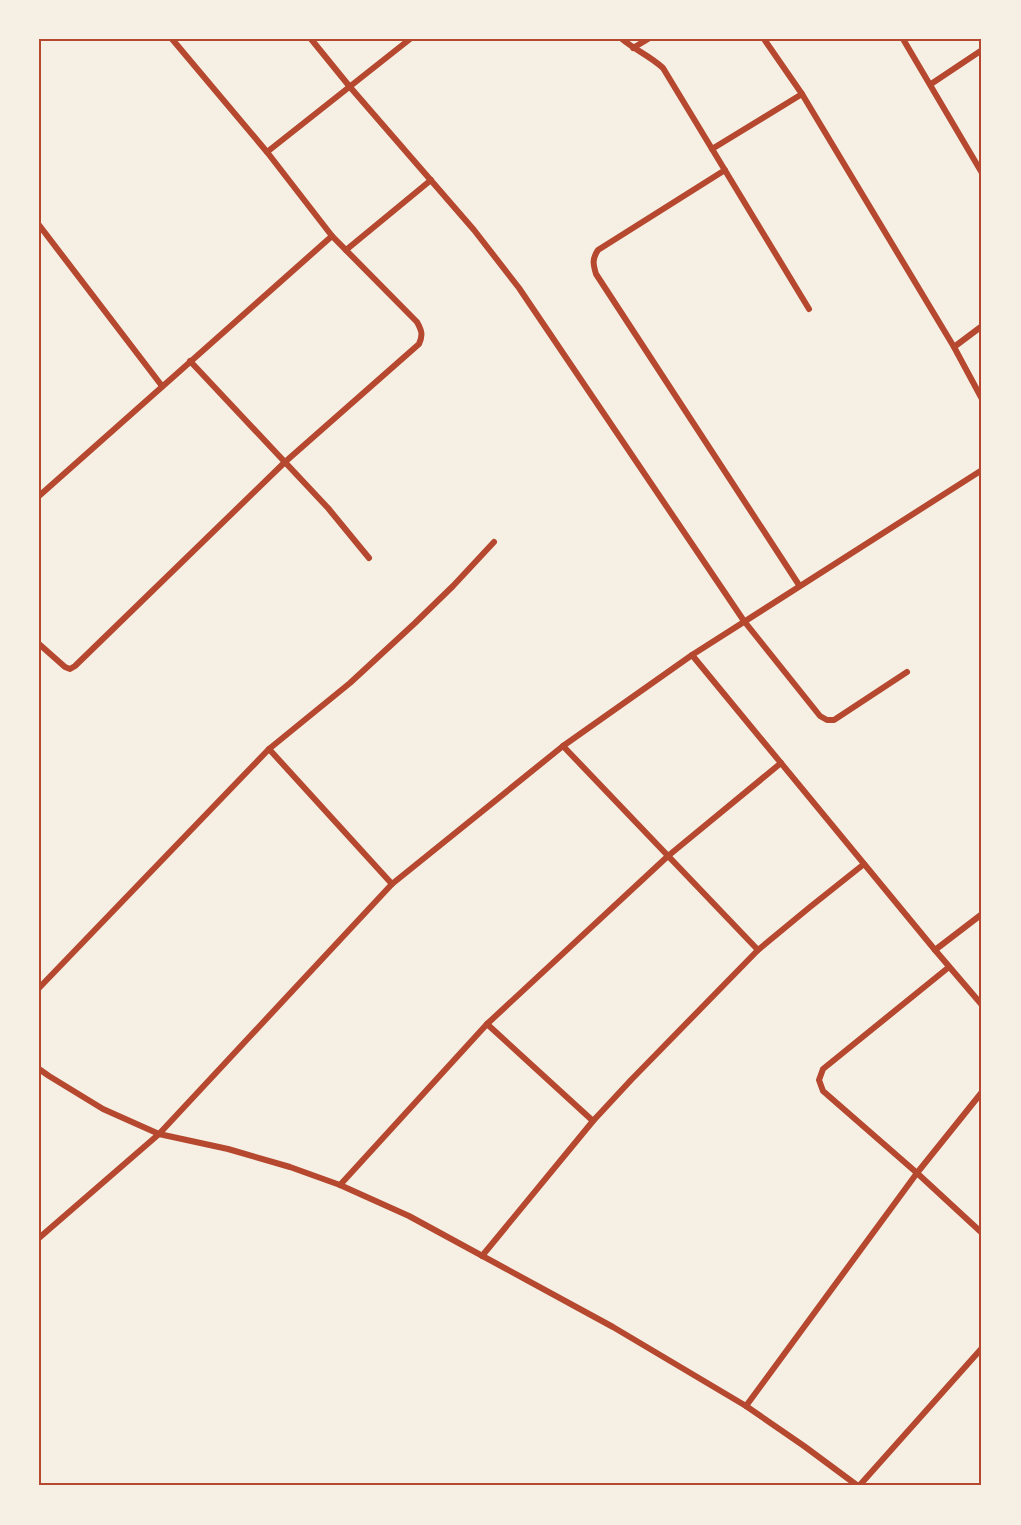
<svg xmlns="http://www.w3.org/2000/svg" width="1021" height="1525" viewBox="0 0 1021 1525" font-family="Commissioner,sans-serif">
<rect width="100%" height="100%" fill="#f6efe4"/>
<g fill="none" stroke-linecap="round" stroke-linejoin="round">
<g stroke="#b5482f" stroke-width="6">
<path d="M311,39l39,48 124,143 45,58 225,333 76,95 7,4h7l73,-48"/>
<path d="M622,39c13,11 28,17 41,29l146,241"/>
<path d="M764,39l38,55 152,253 28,52"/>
<path d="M903,39l79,134"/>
<path d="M633,48l15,-9"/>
<path d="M931,84l51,-34"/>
<path d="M712,149l90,-55"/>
<path d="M267,152l143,-113"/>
<path d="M725,170l-127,80c-6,9 -5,14 -2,24l203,311"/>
<path d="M39,225l123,161"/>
<path d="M346,250l85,-70"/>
<path d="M954,347l28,-21"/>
<path d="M190,361l138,147 41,50"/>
<path d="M39,496l293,-260"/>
<path d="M39,644l26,23 5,2 5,-3 210,-204 134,-118c4,-9 3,-13 -2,-22l-85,-86 -65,-84 -95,-113"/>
<path d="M692,655l243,295 47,55"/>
<path d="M563,746l195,204"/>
<path d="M269,749l123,135"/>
<path d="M935,950l47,-36"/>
<path d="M949,967l-126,102 -4,11 4,11 94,82 65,60"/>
<path d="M39,988l230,-239 81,-66 65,-60 38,-37 41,-44"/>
<path d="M487,1024l106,97"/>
<path d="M39,1069l10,7 54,33 56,25 69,15 62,18 50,18 69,31 204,111 133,79 58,40 54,40"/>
<path d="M340,1185l147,-161 181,-168 113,-93"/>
<path d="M39,1238l120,-104 233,-250 171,-138 129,-91 290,-185"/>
<path d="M482,1256l111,-135 38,-41 127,-130 52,-43 54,-43"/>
<path d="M746,1406l171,-233 65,-81"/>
<path d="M859,1486l123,-138"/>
</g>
</g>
<rect width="1021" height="1525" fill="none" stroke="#f6efe4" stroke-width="81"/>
<rect x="40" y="40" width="940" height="1444" fill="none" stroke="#b5482f" stroke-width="2"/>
</svg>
